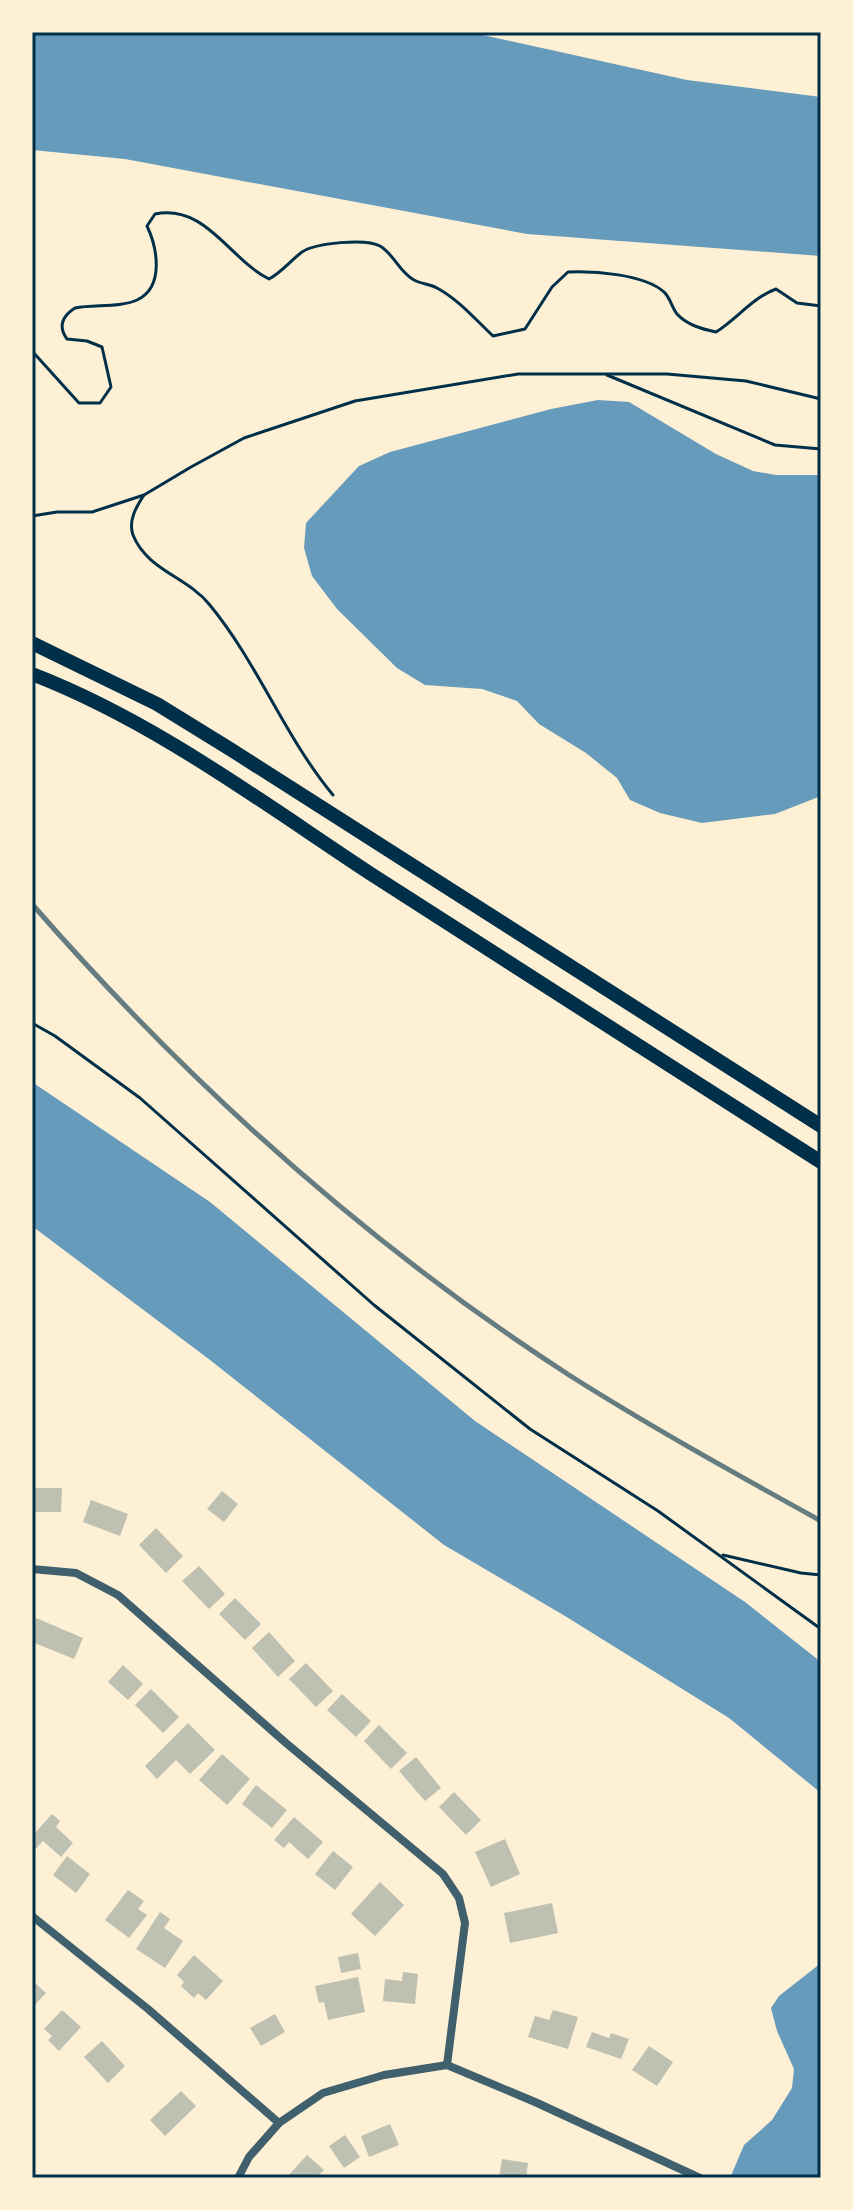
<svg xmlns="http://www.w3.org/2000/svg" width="853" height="2210" viewBox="0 0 853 2210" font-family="Overpass,sans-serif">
<rect width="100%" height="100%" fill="#fdf0d5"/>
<g fill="#669bbc">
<path d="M32,32h437l218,48 134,17v159l-294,-22 -402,-75 -93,-9z"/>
<path d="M598,400l31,2 87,52 37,17 23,4h45v321l-46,18 -73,9 -42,-10 -30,-13 -13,-22 -31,-25 -47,-29 -22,-23 -35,-12 -57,-4 -28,-17 -60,-59 -25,-33 -8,-28 2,-25 53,-57 31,-14 161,-43z"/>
<path d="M32,1082l178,120 265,219 270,181 76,60v131l-92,-75 -164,-102 -121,-71 -234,-185 -178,-134z"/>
<path d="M821,1963v215h-91l14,-33 28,-25 20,-32 2,-19 -17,-38 -6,-23 8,-12z"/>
</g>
<g fill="#bec0b2">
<path d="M32,1488h30l-1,24h-29z"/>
<path d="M222,1491l16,13 -14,18 -17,-13z"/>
<path d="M91,1500l37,14 -8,22 -37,-14z"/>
<path d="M156,1528l27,28 -17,17 -27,-28z"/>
<path d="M199,1566l26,28 -16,15 -27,-28z"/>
<path d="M235,1598l26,26 -16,16 -26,-26z"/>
<path d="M36,1618l47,20 -9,21 -42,-17v-15z"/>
<path d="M269,1632l26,29 -17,16 -26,-29z"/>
<path d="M306,1663l27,28 -17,16 -27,-28z"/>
<path d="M123,1665l20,19 -15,16 -20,-18z"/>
<path d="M151,1689l28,28 -16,16 -28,-28z"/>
<path d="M342,1694l29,27 -15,16 -29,-27z"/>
<path d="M188,1723l27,27 -25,24 -14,-14 -19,19 -12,-13z"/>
<path d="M379,1725l28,28 -16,16 -27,-28z"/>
<path d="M222,1754l28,25 -23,26 -28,-25z"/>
<path d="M416,1757l25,31 -16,13 -26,-30z"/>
<path d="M256,1785l31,25 -15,18 -30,-24z"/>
<path d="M454,1792l27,28 -15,15 -27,-28z"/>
<path d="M52,1814l8,7 -4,6 17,16 -12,14 -18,-16 -11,12v-22l3,2z"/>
<path d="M294,1817l29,25 -15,17 -19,-17 -5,6 -10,-8z"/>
<path d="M505,1839l15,35 -29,13 -16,-35z"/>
<path d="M333,1851l20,16 -18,23 -20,-16z"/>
<path d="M67,1856l23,18 -14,19 -23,-18z"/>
<path d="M380,1882l24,23 -29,31 -24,-22z"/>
<path d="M128,1890l16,11 -6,8 9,6 -18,23 -24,-18z"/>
<path d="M552,1903l6,30 -48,10 -6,-30z"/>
<path d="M160,1912l10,7 -6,9 19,13 -18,27 -29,-19z"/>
<path d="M358,1953l3,16 -20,4 -3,-16z"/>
<path d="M194,1955l29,26 -17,19 -8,-7 -4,5 -13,-12 3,-4 -7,-7z"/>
<path d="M403,1972l15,2 -3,30 -32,-3 2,-22 17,2z"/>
<path d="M358,1977l7,35 -37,8 -4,-18 -5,1 -4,-17z"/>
<path d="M34,1982l12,11 -14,15v-25z"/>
<path d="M62,2010l19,17 -22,24 -11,-11 4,-4 -8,-7z"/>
<path d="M553,2010l25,7 -10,32 -40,-12 7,-21 14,4z"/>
<path d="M275,2014l10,18 -24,14 -11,-18z"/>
<path d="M592,2032l17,6 2,-5 18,6 -8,20 -35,-12z"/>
<path d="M102,2041l23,25 -17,17 -24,-26z"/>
<path d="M649,2046l24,16 -16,24 -25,-16z"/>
<path d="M181,2091l15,15 -31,30 -15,-16z"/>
<path d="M390,2124l9,21 -30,12 -8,-21z"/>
<path d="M345,2135l15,22 -16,11 -15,-22z"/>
<path d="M307,2155l17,15 -8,8h-30z"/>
<path d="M502,2159l26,4 -2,15h-27z"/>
</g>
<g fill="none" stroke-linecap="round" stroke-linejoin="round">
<g stroke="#003049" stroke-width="3">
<path d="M32,351l47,52h21l11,-16 -9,-40 -15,-6 -20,-2c-9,-12 -5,-23 8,-31 19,-4 44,0 62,-8 28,-13 20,-53 10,-74l8,-12c51,-10 74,45 114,65 13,-7 21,-18 33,-27 13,-9 64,-14 78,-6 14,8 19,26 34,34 7,4 16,4 23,8 22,12 38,31 56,48l32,-7 27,-42 16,-15c26,-1 76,2 96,20 6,5 8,16 13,22 10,11 25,15 39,18 21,-13 36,-34 60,-43l21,14 24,3"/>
<path d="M607,375l168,70 46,4"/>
<path d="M144,495c-8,12 -16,26 -11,40 14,35 54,42 76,69 49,59 75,132 124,191"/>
<path d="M32,516l25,-4h35l52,-17 47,-28 53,-29 111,-37 163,-27h149l79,7 75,18"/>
<path d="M32,1023l23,13 85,62 234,207 156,124 128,82 163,118"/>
<path d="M723,1555l78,18 20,2"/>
</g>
<g stroke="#3f606c" stroke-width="8">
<path d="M32,1569l44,4 42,22 168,148 157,131 16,24 6,25 -18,142"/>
<path d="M32,1916l116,93 131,114"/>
<path d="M238,2178l11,-21 30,-34 44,-30 61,-18 63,-10 88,37 165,76"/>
</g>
<g stroke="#003049" stroke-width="14">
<path d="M32,643l125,61 73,45 591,377"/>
<path d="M32,674c122,47 231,129 339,200 149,97 300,192 450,288"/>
</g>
<path stroke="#657d81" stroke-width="5" d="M32,904c157,180 336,341 537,471 82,52 167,99 252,146"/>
</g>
<rect width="853" height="2210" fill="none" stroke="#fdf0d5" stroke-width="68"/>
<rect x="34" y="34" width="785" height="2142" fill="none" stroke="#003049" stroke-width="3"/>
</svg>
